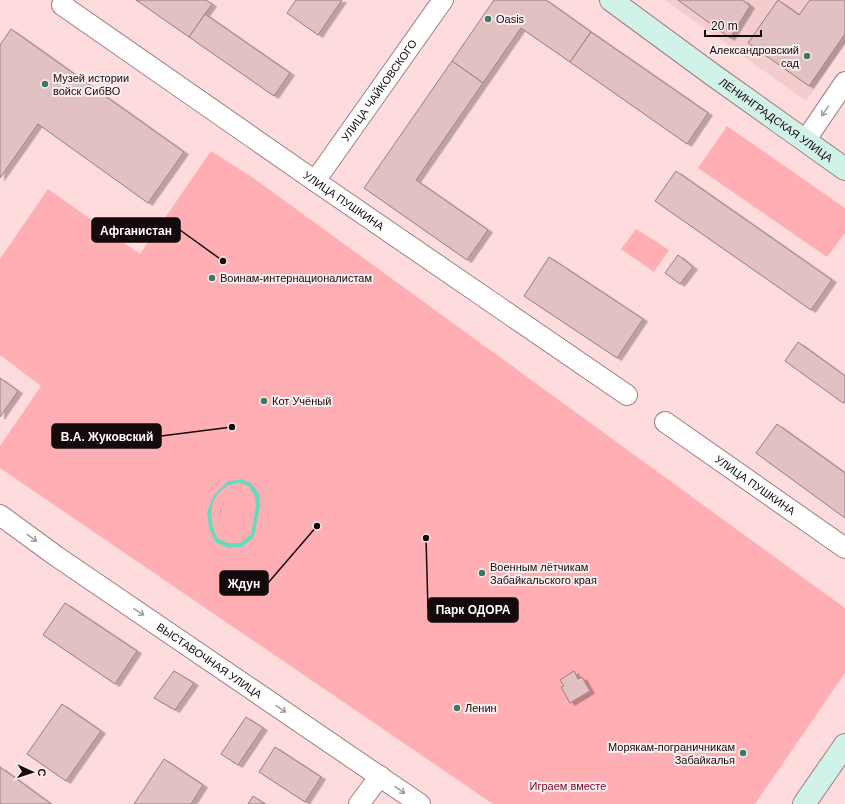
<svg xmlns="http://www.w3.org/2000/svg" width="845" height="804" viewBox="0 0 845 804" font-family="Helvetica,sans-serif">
<defs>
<filter id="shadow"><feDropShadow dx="4.5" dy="2.5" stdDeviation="0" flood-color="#0004"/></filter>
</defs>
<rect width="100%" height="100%" fill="#fedcdd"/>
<path fill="#f5cccd" d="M665,0h180v45l-39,56z"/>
<g fill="#ffafb4">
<path d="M727,126l118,82v25l-18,24 -129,-89z"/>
<path d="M211,151l41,26 593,431v65l-90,131h-262l-493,-336v-22l41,-60 -41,-31v-96l48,-70 92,65z"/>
<path d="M636,229l33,21 -15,22 -33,-23z"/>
</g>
<path fill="#62dcbc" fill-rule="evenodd" d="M241,479l10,4 9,12v11l-6,31 -12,10 -14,1 -13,-6 -6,-15 -2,-15 7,-17 13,-13zM239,483l10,3 6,11 1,9 -5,28 -11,9h-12l-11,-5c-8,-19 -10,-39 10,-52 3,-2 9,-2 12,-3z"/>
<g fill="#e2c1c3" stroke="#9c7d7f" filter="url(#shadow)">
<path d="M136,0h70l6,4 -23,33z"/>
<path d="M296,0h46l-24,35 -31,-22z"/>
<path d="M494,0h52l45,32 -21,30 -49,-34 -38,55 -31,-22z"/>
<path d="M678,0h65l7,6 -20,32z"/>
<path d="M778,0l21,15 11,-15h35v34l-36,52 -61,-43z"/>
<path d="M205,14l85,59 -16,23 -85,-59z"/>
<path d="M11,29l173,123 -36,51 -110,-79 -38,54v-133z"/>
<path d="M591,32l117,81 -21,31 -117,-82z"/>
<path d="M452,61l31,22 -67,97 72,50 -21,30 -103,-72z"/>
<path d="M676,171l156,109 -21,30 -156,-109z"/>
<path d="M678,255l15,12 -13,17 -15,-11z"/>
<path d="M549,257l94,62 -26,39 -93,-62z"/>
<path d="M798,342l47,34v25l-2,2 -58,-42z"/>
<path d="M0,378l18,13 -18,26z"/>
<path d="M777,424l68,49v45l-89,-65z"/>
<path d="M65,603l72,48 -22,33 -72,-49z"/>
<path d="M174,671l20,12 -19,27 -21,-12z"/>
<path d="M574,671l4,8 4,-2 8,14 -20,12 -9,-16 3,-1 -4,-6z"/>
<path d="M62,704l39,27 -35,50 -39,-27z"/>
<path d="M246,717l17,11 -25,37 -17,-11z"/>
<path d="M275,747l46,30 -16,25 -46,-30z"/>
<path d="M164,759l39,26 -12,19h-57z"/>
<path d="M0,767l14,10 37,27h-51z"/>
<path d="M253,796l12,8h-17z"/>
</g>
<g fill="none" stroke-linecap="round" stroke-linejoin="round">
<defs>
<g id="minor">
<path id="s1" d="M62,5l253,176 312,214"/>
<path d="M805,141l40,-59"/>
<path id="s2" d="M315,181l128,-181"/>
<path id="s3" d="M665,422l180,126"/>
<path id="s4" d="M0,515l56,41 364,248"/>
<path d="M359,804l21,-28"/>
</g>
<g id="secondary">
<path id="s5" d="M611,0l102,75 132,94"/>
<path d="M804,804l41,-59"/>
</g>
</defs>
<use href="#minor" stroke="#9d7f80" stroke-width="22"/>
<use href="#secondary" stroke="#9d7f80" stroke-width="24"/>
<use href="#minor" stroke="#fff" stroke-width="20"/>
<use href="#secondary" stroke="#d1f2e9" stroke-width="22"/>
</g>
<defs><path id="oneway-shaft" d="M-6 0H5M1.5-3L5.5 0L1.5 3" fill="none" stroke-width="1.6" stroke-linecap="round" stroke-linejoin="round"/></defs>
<g stroke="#a19d9d">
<use href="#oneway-shaft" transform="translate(825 111) rotate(125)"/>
<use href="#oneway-shaft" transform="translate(32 538) rotate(36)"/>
<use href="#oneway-shaft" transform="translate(139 612) rotate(34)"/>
<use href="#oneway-shaft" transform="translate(281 709) rotate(34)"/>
<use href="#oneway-shaft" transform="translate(400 790) rotate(35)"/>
</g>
<g fill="#397968" stroke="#fdefef" stroke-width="1.5">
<circle cx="488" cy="19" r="4"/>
<circle cx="807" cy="56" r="4"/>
<circle cx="45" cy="84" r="4"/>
<circle cx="212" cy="278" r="4"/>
<circle cx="264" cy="401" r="4"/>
<circle cx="482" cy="573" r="4"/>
<circle cx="457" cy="708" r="4"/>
<circle cx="743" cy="753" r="4"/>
</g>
<g text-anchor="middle" stroke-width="4" stroke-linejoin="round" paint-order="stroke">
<g font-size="11" fill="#150a0b" stroke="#fdefef" text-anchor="start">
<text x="496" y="23">Oasis</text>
<text x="799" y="54" text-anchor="end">Александровский<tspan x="799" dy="13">сад</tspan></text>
<text x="53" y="82">Музей истории<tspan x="53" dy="13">войск СибВО</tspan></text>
<text x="220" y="282">Воинам-интернационалистам</text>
<text x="272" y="405">Кот Учёный</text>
<text x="490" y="571">Военным лётчикам<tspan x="490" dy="13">Забайкальского края</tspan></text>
<text x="465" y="712">Ленин</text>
<text x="735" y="751" text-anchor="end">Морякам-пограничникам<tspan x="735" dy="13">Забайкалья</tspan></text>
</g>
<g font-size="11" fill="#150a0b" stroke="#fdefef">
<text dy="4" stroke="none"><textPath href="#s2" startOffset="111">УЛИЦА ЧАЙКОВСКОГО</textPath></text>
<text dy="4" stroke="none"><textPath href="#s5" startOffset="204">ЛЕНИНГРАДСКАЯ УЛИЦА</textPath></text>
<text dy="4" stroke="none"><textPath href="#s1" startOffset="343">УЛИЦА ПУШКИНА</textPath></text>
<text dy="4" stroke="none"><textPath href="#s3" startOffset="110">УЛИЦА ПУШКИНА</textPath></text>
<text dy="4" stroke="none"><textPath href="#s4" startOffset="255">ВЫСТАВОЧНАЯ УЛИЦА</textPath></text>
</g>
<g font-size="11" fill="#7a0024" stroke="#fdefef">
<text x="568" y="790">Играем вместе</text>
</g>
</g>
<path fill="none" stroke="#150a0b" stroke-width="1.5" d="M223 261L180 230M232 427L161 436M317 526L268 583M426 538L428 610"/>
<g fill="#150a0b" stroke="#fdefef" stroke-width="1.5">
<circle cx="223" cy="261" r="4"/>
<circle cx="232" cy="427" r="4"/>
<circle cx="317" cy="526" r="4"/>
<circle cx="426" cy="538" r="4"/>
</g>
<g fill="#150a0b" stroke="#150a0b" stroke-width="1.5">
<rect x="92" y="218" width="88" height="24" rx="4"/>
<rect x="52" y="424" width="109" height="24" rx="4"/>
<rect x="220" y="571" width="48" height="24" rx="4"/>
<rect x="428" y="598" width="90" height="24" rx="4"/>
</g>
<g font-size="12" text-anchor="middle" font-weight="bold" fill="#fff">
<text x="136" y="235">Афганистан</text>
<text x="107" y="441">В.А. Жуковский</text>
<text x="244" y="588">Ждун</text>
<text x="473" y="614">Парк ОДОРА</text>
</g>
<g transform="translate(32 772) rotate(93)" stroke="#fdefef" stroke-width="3" paint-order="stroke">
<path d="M0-3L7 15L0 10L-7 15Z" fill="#150a0b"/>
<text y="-6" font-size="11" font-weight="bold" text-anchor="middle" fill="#150a0b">С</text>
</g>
<path d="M705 30v6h56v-6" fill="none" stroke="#150a0b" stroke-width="2"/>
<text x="711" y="30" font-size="12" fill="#150a0b" stroke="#fdefef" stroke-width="3" paint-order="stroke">20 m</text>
</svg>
